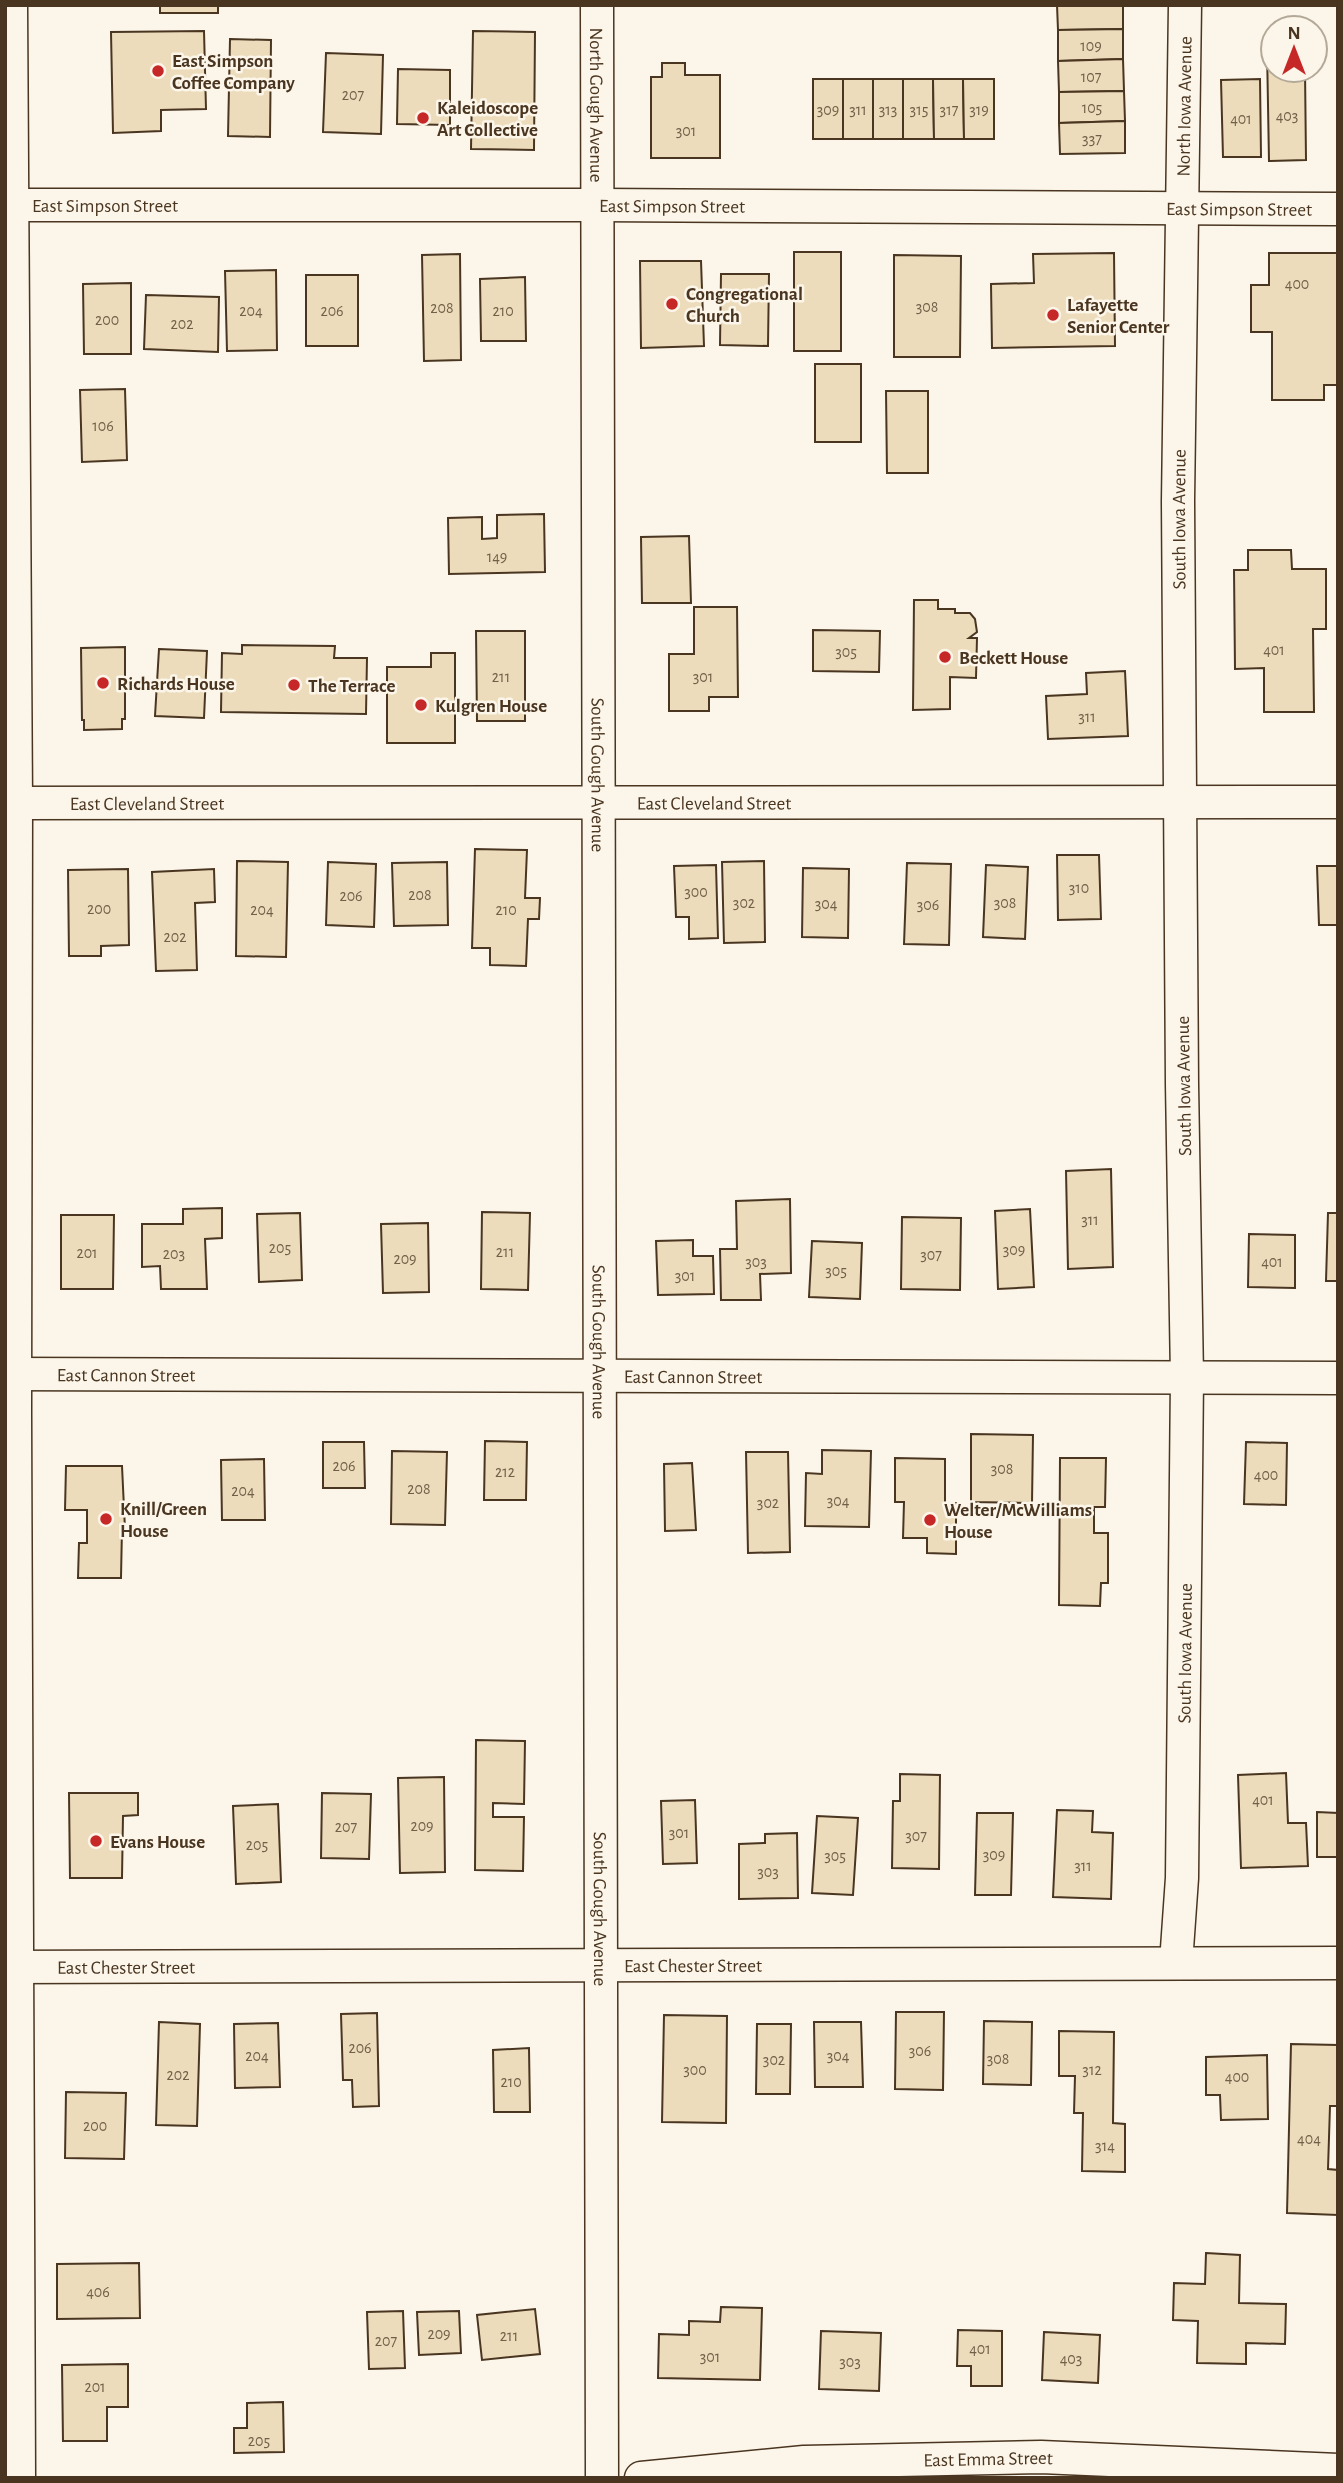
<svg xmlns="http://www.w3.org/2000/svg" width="1343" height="2483" viewBox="0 0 1343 2483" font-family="'Alegreya Sans',sans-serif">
<rect width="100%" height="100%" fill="#fbf6e9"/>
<g fill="#ecdcbc" stroke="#4a3520" stroke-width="2">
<rect x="160" y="5" width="58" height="8"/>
<path d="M1057,5h66v24l-65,1z"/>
<path d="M1123,29v30l-65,2v-31z"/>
<path d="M204,31l2,78 -45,1v21l-48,2 -2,-101z"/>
<path d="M473,31l62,1 -1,118 -63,-1z"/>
<path d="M230,39l41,1 -1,97 -42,-1z"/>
<path d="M1267,49h6v21h32l1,90 -37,1z"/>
<path d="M326,53l57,2 -2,79 -58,-2z"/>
<path d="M1123,59l1,32 -65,1 -1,-31z"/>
<path d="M662,63h23v12h35v83h-69v-81h11z"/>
<path d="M398,69l52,1v55l-53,-1z"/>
<rect x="813" y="79" width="30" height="60"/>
<rect x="843" y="79" width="30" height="60"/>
<rect x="873" y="79" width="30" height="60"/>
<path d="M903,79h30l1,60h-31z"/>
<path d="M933,79h30l1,60h-30z"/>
<path d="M963,79h31v60h-30z"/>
<path d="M1260,79l1,78h-38l-2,-77z"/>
<path d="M1124,91l1,30 -66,2v-31z"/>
<path d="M1125,121v32l-65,1 -1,-31z"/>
<rect x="794" y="252" width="47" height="99"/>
<path d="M1114,253l1,93 -123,2 -1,-64 43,-1 -1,-29z"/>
<path d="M1269,253h69v132h-14v15h-52v-68h-21v-47h18z"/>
<path d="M460,254l1,106 -37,1 -2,-106z"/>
<path d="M894,255l67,1 -1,101h-66z"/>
<path d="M640,261h61l3,85 -63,2z"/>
<path d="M276,270l1,80 -50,1 -2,-80z"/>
<path d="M721,274h48l-1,72 -48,-1z"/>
<rect x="306" y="275" width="52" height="71"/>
<path d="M525,277l1,64h-45l-1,-62z"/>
<path d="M131,283v71h-47l-1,-70z"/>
<path d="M146,295l73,2 -1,55 -74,-3z"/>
<rect x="815" y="364" width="46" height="78"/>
<path d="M125,389l2,71 -45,2 -2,-72z"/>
<path d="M886,391h42v82h-41z"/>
<path d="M544,514l1,58 -96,2 -1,-56 34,-1v22l15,-1v-23z"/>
<path d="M689,536l2,67h-49l-1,-66z"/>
<path d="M1248,550h43l1,19h34v60h-13l1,83h-50v-44l-29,1 -1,-99h14z"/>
<path d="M914,600h24v9h17v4h15l5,6 2,13 -8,6h8l-1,40 -26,-1v32l-37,1z"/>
<path d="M694,607h43l1,90h-29v14h-40v-57h25z"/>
<path d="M813,630l67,1 -1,41 -66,-1z"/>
<path d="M476,631h49v90h-48z"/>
<path d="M242,645l93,1 -1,12h33l-1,56 -145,-2 1,-59 20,1z"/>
<path d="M125,647v72h-3v10l-38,1v-10h-2l-1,-72z"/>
<path d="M159,649l48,2 -3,67 -49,-2z"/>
<path d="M431,653h24v90h-68v-76h44z"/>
<path d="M1125,671l3,65 -80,3 -2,-43 41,-2 -1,-21z"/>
<path d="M475,849l52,1 -2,48h15l-1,21h-11l-2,47 -36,-1v-17h-18z"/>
<path d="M1057,855h42l2,64 -43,1z"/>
<path d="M237,861l51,1 -2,95 -50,-1z"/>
<path d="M764,861l1,81 -41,1 -2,-81z"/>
<path d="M328,862l48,2 -2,63 -48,-2z"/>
<path d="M447,862l1,63 -54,1 -2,-63z"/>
<path d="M907,863l44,1 -2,81 -45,-1z"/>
<path d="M716,865l2,73 -29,1v-22h-13l-2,-51z"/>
<path d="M986,865l42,2 -3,72 -42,-2z"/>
<path d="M1317,866h21v59h-19z"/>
<path d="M803,868l46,1 -1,69 -46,-1z"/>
<path d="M128,869l1,76 -28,1v10h-32l-1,-86z"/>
<path d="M214,869l1,33 -20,1 2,67 -41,1 -4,-99z"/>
<path d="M1111,1169l2,98 -45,2 -2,-98z"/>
<path d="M790,1199l1,74 -31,1 1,26h-40l-1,-51h17l-1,-48z"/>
<path d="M222,1208v30l-17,1 2,50h-46l-1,-23 -18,1v-43h41v-15z"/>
<path d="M1030,1209l4,78 -36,2 -3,-78z"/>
<path d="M482,1212l48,1 -2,77 -47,-1z"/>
<path d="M300,1213l2,67 -43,2 -2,-68z"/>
<path d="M1328,1213h10v68h-12z"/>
<path d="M61,1215h53l-1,74h-52z"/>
<path d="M902,1217l59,1 -1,72 -59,-1z"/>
<path d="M428,1223l1,69 -46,1 -2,-69z"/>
<path d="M1249,1234l46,1v53l-47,-1z"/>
<path d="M693,1240v16h20l1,38 -56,1 -2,-54z"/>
<path d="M812,1241l50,2 -2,56 -51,-2z"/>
<path d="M971,1434l62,1 -1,68 -61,-1z"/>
<path d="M485,1441l42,1 -1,58h-42z"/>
<path d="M323,1442h41l1,46h-42z"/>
<path d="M1246,1442l41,1 -1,62 -42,-1z"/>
<path d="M822,1450l49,1 -2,76 -64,-1 1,-53 16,1z"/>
<path d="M392,1451l55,1 -2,73 -54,-1z"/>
<path d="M746,1452h42l2,100 -42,1z"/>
<path d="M895,1458l50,1v44h11v51l-29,-1v-15h-24l1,-36h-9z"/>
<path d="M1060,1458h46l-1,49h-11v26h14v50h-7l-1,23 -41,-1z"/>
<path d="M264,1459l1,61h-43l-1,-60z"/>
<path d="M692,1463l4,67 -31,1 -1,-67z"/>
<path d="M66,1466h56l3,63 -3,-1 -1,50h-43l1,-35h8v-33h-22z"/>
<path d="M476,1740l49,1 -1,63 -31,-1v14h31l-1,54 -48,-1z"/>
<path d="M1286,1773l2,50h18l2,43 -67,2 -3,-93z"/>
<path d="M900,1774l40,1 -1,94 -47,-1 1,-67h7z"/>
<path d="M444,1777l1,95 -45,1 -2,-95z"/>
<path d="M69,1793h69v22l-15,1 -1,62h-52z"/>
<path d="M322,1793l49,1 -2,65 -48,-1z"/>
<path d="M695,1800l2,63 -34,1 -2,-63z"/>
<path d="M278,1804l3,78 -45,2 -3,-78z"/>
<path d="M1057,1810l36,1 -1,21 21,1 -2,66 -58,-2z"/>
<path d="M1317,1812l21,1v44h-21z"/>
<path d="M977,1813h36l-2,82h-36z"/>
<path d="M817,1816l41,2 -5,77 -41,-2z"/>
<path d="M797,1833l1,65 -59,1v-55l26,-1v-9z"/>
<path d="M896,2012h48l-1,78 -48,-1z"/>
<path d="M377,2013l2,93 -26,1 -1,-27h-9l-2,-66z"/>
<path d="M664,2015l63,1 -1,107 -64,-1z"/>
<path d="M984,2021l48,1 -1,63 -48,-1z"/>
<path d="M159,2022l41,2 -3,102 -41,-1z"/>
<path d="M814,2022h47l2,65h-48z"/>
<path d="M278,2023l2,64 -45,1 -1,-64z"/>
<path d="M757,2024h34l-1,70h-34z"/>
<path d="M1059,2031l55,1 -1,91 12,1v48l-43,-1 1,-58h-9l1,-37h-16z"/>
<path d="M1291,2044l47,1v61h-8l-2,63 10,1v45l-51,-2z"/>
<path d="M529,2048l1,64h-36l-1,-62z"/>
<path d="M1267,2055l1,64 -47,1 -1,-25h-14v-38z"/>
<path d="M66,2092l60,1 -2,66 -59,-1z"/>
<path d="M1206,2253l34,2 -1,48 47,1 -1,40 -39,-1v21l-49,-1 1,-42 -25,-1 1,-37 31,1z"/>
<path d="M139,2263l1,55 -83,1v-55z"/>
<path d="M721,2307l41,1 -2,72 -102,-2 1,-44 30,1v-14l31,1z"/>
<path d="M535,2309l5,45 -58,6 -5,-45z"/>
<path d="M403,2311l2,57 -36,1 -2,-57z"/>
<path d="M459,2311l2,42 -42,2 -2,-43z"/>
<path d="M958,2330l44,1v55h-31v-20h-14z"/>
<path d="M821,2331l60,2 -2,58 -60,-2z"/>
<path d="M1044,2332l56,3 -2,48 -56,-3z"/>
<path d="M128,2364v43h-21v34h-44l-1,-76z"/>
<path d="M283,2402l1,50 -50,1v-25h13v-25z"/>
</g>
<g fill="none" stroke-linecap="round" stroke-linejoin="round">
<defs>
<g id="minor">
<path d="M11,5l5,798 -1,608 4,1067"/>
<path id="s1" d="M597,5l5,2473"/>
<path id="s2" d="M5,205h592l741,4"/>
<path id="s3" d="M5,803l1333,-1"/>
<path id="s4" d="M5,1374l1333,4"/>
<path id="s5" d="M1176,1963l6,-85 5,-501 -5,-293 -4,-583 7,-496"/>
<path id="s6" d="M5,1967l1333,-4"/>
<path id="s7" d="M641,2478l163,-16 237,-5 297,13"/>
</g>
</defs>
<use href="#minor" stroke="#4a3520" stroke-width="35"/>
<use href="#minor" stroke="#fbf6e9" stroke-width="32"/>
</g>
<g fill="#c62828" stroke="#fbf6e9" stroke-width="2.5">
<circle cx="158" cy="71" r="7"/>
<circle cx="423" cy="118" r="7"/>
<circle cx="672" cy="304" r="7"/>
<circle cx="1053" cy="315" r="7"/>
<circle cx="945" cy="657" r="7"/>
<circle cx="103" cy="683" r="7"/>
<circle cx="294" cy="685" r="7"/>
<circle cx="421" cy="705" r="7"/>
<circle cx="106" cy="1519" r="7"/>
<circle cx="930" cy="1520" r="7"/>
<circle cx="96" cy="1841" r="7"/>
</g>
<g text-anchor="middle" stroke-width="5" stroke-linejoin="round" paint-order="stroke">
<g font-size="16" fill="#725f47">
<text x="1091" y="51">109</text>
<text x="1091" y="82">107</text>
<text x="353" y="100">207</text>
<text x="1092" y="113">105</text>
<text x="828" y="115">309</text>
<text x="858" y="115">311</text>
<text x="888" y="115">313</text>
<text x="919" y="115">315</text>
<text x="949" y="115">317</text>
<text x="979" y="115">319</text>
<text x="1287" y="121">403</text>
<text x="1241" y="124">401</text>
<text x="686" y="136">301</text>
<text x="1092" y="144">337</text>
<text x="1297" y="289">400</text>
<text x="927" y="312">308</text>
<text x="442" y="313">208</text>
<text x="251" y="316">204</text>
<text x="332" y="316">206</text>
<text x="503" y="316">210</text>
<text x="107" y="325">200</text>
<text x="182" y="329">202</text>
<text x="103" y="431">106</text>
<text x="497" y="562">149</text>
<text x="1274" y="655">401</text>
<text x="846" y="657">305</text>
<text x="501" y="682">211</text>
<text x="703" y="682">301</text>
<text x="1087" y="722">311</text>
<text x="1079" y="893">310</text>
<text x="696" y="897">300</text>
<text x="420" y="900">208</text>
<text x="351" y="901">206</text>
<text x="744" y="908">302</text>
<text x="1005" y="908">308</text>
<text x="826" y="909">304</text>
<text x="928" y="910">306</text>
<text x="99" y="914">200</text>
<text x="262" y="915">204</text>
<text x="506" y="915">210</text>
<text x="175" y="942">202</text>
<text x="1090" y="1225">311</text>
<text x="280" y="1253">205</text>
<text x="1014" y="1255">309</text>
<text x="505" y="1257">211</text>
<text x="87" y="1258">201</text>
<text x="174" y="1259">203</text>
<text x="931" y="1260">307</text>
<text x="405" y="1264">209</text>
<text x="756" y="1267">303</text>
<text x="1272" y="1267">401</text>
<text x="836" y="1276">305</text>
<text x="685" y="1281">301</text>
<text x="344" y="1471">206</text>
<text x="1002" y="1474">308</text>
<text x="505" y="1477">212</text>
<text x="1266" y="1480">400</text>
<text x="419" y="1494">208</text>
<text x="243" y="1496">204</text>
<text x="838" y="1506">304</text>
<text x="768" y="1508">302</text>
<text x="1263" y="1805">401</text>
<text x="422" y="1831">209</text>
<text x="346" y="1832">207</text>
<text x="679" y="1838">301</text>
<text x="916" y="1841">307</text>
<text x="257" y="1850">205</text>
<text x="994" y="1860">309</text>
<text x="835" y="1861">305</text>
<text x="1083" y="1871">311</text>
<text x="768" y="1877">303</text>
<text x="360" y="2053">206</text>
<text x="920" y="2056">306</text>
<text x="257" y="2061">204</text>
<text x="838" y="2061">304</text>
<text x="998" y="2064">308</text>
<text x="774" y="2065">302</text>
<text x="695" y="2075">300</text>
<text x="1092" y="2075">312</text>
<text x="178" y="2080">202</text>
<text x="1237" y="2082">400</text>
<text x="511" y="2087">210</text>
<text x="95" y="2131">200</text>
<text x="1309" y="2144">404</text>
<text x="1105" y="2151">314</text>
<text x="98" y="2297">406</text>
<text x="439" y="2339">209</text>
<text x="509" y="2341">211</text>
<text x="386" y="2346">207</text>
<text x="980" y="2354">401</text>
<text x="710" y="2362">301</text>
<text x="1071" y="2364">403</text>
<text x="850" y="2367">303</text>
<text x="95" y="2392">201</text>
<text x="259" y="2446">205</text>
</g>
<g font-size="19" font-weight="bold" fill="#4a3520" stroke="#fbf6e9" text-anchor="start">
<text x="172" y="67">East Simpson<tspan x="172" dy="22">Coffee Company</tspan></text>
<text x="437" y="114">Kaleidoscope<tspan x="437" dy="22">Art Collective</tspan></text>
<text x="686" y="300">Congregational<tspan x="686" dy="22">Church</tspan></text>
<text x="1067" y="311">Lafayette<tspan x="1067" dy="22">Senior Center</tspan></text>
<text x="959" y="664">Beckett House</text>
<text x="117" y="690">Richards House</text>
<text x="308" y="692">The Terrace</text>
<text x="435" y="712">Kulgren House</text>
<text x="120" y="1515">Knill/Green<tspan x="120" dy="22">House</tspan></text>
<text x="944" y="1516">Welter/McWilliams<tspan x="944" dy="22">House</tspan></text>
<text x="110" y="1848">Evans House</text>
</g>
<g font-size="19" fill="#4a3520" stroke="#fbf6e9">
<text dy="7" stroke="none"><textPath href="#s1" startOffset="100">North Gough Avenue</textPath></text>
<text dy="7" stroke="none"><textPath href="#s5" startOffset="1857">North Iowa Avenue</textPath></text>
<text dy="7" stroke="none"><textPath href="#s2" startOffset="100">East Simpson Street</textPath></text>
<text dy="7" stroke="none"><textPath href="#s2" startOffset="667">East Simpson Street</textPath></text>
<text dy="7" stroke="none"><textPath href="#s2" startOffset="1234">East Simpson Street</textPath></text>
<text dy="7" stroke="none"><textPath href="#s5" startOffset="1444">South Iowa Avenue</textPath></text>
<text dy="7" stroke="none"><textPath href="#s1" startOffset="770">South Gough Avenue</textPath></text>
<text dy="7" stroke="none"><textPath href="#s3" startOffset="142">East Cleveland Street</textPath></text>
<text dy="7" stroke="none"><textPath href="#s3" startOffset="709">East Cleveland Street</textPath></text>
<text transform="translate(1183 1086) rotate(-91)" y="7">South Iowa Avenue</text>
<text dy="7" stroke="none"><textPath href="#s1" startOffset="1337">South Gough Avenue</textPath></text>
<text dy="7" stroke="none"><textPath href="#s4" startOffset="121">East Cannon Street</textPath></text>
<text dy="7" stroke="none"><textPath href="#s4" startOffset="688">East Cannon Street</textPath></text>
<text dy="7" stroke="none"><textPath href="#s5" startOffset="310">South Iowa Avenue</textPath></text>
<text dy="7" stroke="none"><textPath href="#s1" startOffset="1904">South Gough Avenue</textPath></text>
<text dy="7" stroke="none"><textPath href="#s6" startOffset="688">East Chester Street</textPath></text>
<text dy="7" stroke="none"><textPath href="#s6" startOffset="121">East Chester Street</textPath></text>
<text dy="7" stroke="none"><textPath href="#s7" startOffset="348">East Emma Street</textPath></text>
</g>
</g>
<rect width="1343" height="2483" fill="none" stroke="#4a3520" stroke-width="14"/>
<g transform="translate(1294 49)"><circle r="33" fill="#fbf6e9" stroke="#b4a999" stroke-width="2"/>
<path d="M0-5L12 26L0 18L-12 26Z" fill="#c62828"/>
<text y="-10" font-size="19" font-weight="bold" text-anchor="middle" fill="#4a3520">N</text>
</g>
</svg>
